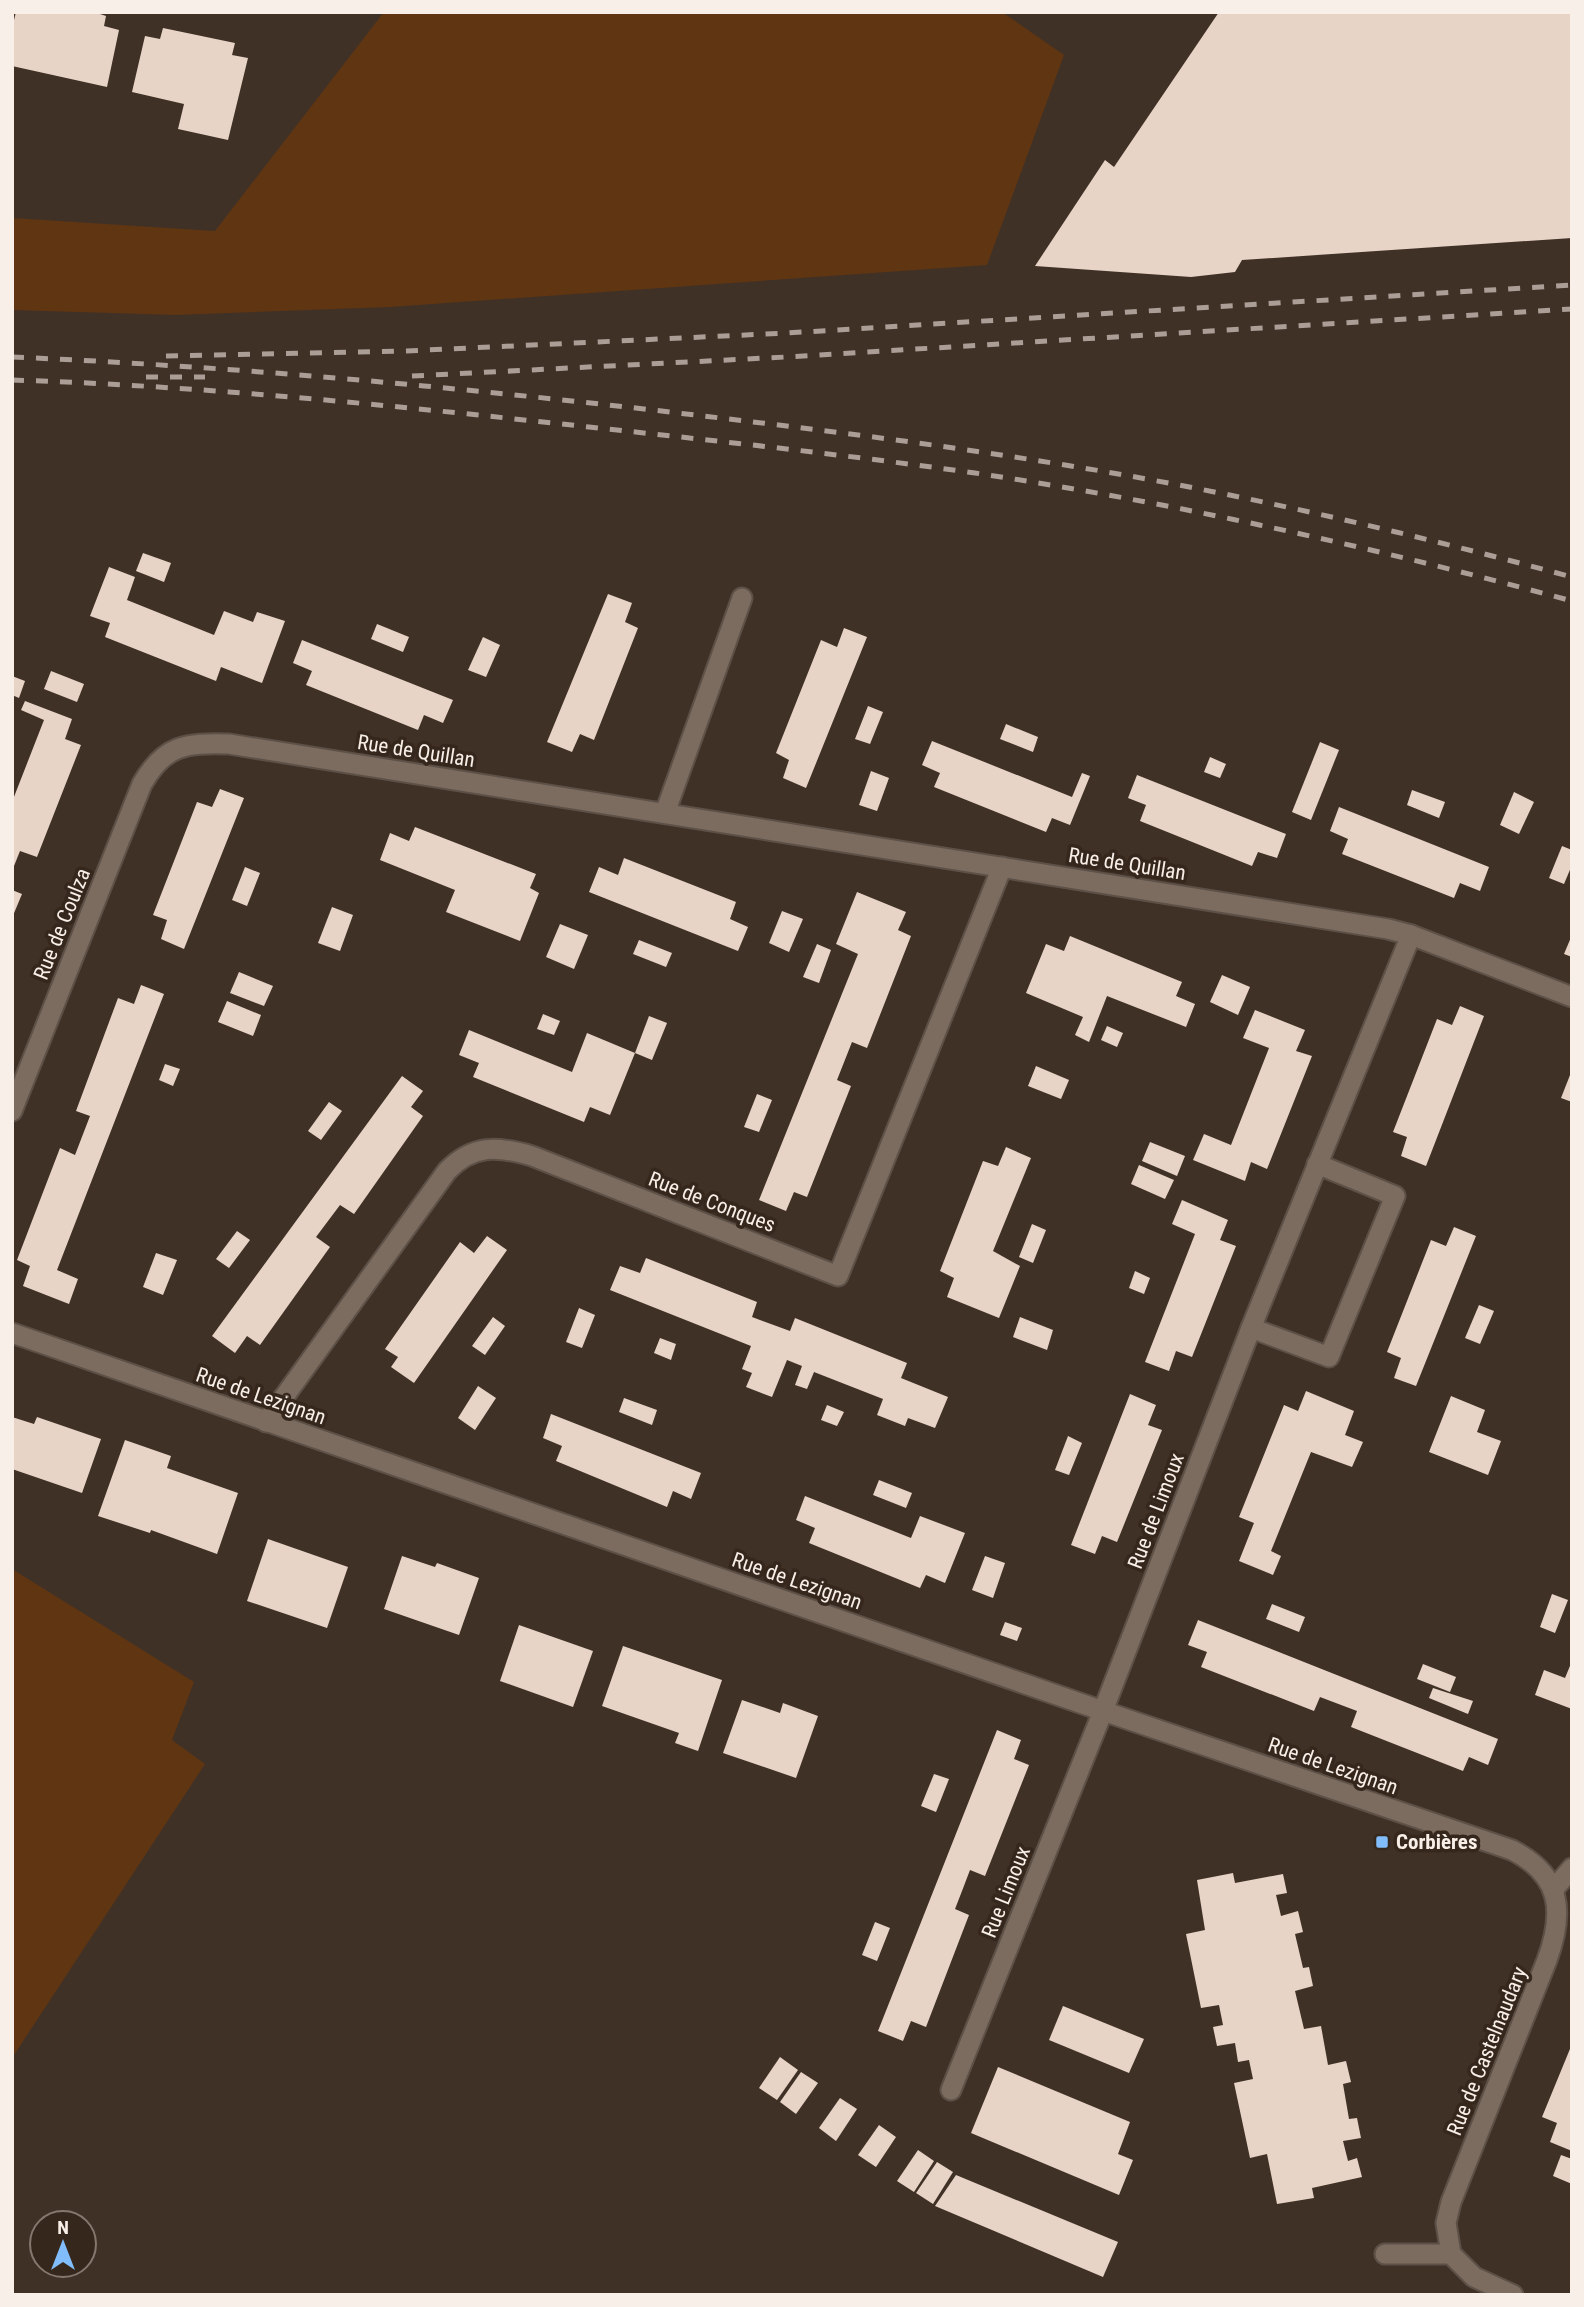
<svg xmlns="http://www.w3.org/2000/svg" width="1584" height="2307" viewBox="0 0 1584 2307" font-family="'Roboto Condensed',sans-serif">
<rect width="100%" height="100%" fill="#403127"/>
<g fill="#5f3512">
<path d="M384,12h618l62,43 -77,210 -597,42 -214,8 -164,-5v-92l203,13z"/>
<path d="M12,1569l182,113 -22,58 33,24 -193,294z"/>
</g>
<g fill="#e7d4c6">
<path d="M16,12h78l12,4 -2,10 15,4 -12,57 -95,-21v-38z"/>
<path d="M1219,12h353v226l-330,22 -7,12 -44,5 -156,-11 70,-106 9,7z"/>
<path d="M163,28l72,15 -3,12 16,3 -20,82 -50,-11 6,-25 -52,-12 13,-56 15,3z"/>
<path d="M143,553l28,10 -7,19 -28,-11z"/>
<path d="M109,567l26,10 -8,23 87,35 10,-24 29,11 4,-10 28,9 -23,62 -41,-16 -5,14 -111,-44 5,-14 -20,-7z"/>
<path d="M608,594l24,9 -7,19 13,6 -44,112 -14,-6 -8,18 -25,-10z"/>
<path d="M377,624l32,13 -6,15 -32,-13z"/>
<path d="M844,628l23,9 -61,151 -23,-10 6,-18 -13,-7 45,-113 16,7z"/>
<path d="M483,637l17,8 -14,32 -18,-7z"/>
<path d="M302,640l151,60 -10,23 -19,-8 -6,15 -112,-45 6,-14 -19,-8z"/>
<path d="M51,671l33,13 -7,18 -33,-13z"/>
<path d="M12,676l13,5 -6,17 -7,-3z"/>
<path d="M25,701l47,18 -7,20 16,6 -44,112 -17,-6 -8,20v-69l32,-82 -23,-10z"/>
<path d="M868,706l15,6 -13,32 -15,-5z"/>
<path d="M1006,724l32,13 -5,15 -33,-13z"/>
<path d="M932,741l140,56 10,-24 8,3 -20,49 -18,-7 -6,14 -112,-45 6,-14 -18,-8z"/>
<path d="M1320,742l19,8 -28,70 -19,-8z"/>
<path d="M1210,757l16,7 -6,14 -16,-6z"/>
<path d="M871,771l18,7 -12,33 -18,-6z"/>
<path d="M1137,775l149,59 -9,24 -19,-6 -6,14 -112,-45 6,-16 -18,-7z"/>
<path d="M220,789l24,9 -60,151 -23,-10 6,-19 -14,-5 44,-113 15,5z"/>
<path d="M1412,790l33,12 -6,16 -32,-13z"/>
<path d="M1514,792l20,10 -15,32 -19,-9z"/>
<path d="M1339,807l150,60 -9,24 -20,-8 -6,15 -112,-44 6,-15 -18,-8z"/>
<path d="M415,827l121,47 -6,14 9,5 -19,48 -74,-29 9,-22 -75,-30 10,-27 19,8z"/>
<path d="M1562,846l10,4v15l-8,19 -15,-6z"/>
<path d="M624,858l112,44 -6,17 18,8 -10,24 -149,-59 10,-25 19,8z"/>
<path d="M245,867l15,6 -13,33 -15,-6z"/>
<path d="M12,890l10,4 -10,24z"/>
<path d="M857,892l49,20 -8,18 13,6 -44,112 -15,-6 -15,38 14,6 -44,111 -13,-5 -8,19 -27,-11 99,-246 -22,-10z"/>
<path d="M332,907l21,8 -13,36 -22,-8z"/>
<path d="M782,911l21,8 -14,33 -20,-9z"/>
<path d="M560,924l28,11 -14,34 -28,-12z"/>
<path d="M1572,935v22l-8,-3z"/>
<path d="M1070,936l112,46 -6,14 19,8 -9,23 -79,-31 -18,46 -14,-7 8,-18 -57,-24 20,-49 18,7z"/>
<path d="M639,940l33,13 -6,14 -33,-13z"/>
<path d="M817,944l14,6 -12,33 -16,-6z"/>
<path d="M239,972l34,14 -9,20 -34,-13z"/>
<path d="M1222,975l28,12 -12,28 -28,-13z"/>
<path d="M141,985l23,9 -107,276 21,9 -9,25 -46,-18 7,-20 -13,-6 43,-112 15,7 15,-39 -14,-5 42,-113 16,6z"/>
<path d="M227,1001l34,14 -8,21 -35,-14z"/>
<path d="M1460,1006l24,10 -58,150 -25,-10 6,-19 -14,-5 44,-113 15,6z"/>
<path d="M1255,1010l50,20 -9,21 16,5 -45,113 -16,-7 -6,19 -52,-21 11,-26 27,11 38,-97 -26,-10z"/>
<path d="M543,1014l17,7 -6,14 -17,-6z"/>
<path d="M649,1016l18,7 -15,37 -17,-7z"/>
<path d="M1107,1026l16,7 -6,14 -16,-7z"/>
<path d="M469,1030l103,42 15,-39 48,20 -25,62 -20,-8 -6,15 -111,-45 6,-14 -20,-8z"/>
<path d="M165,1064l15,5 -7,17 -14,-6z"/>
<path d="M1036,1066l33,14 -8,19 -33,-13z"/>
<path d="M1572,1070v32l-11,-4z"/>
<path d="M402,1076l21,15 -12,16 12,9 -69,98 -14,-9 -24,32 14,10 -70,98 -13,-9 -12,17 -23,-17z"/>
<path d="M757,1094l15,6 -13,32 -15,-5z"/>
<path d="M329,1102l13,9 -21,29 -13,-9z"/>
<path d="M1150,1142l35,14 -8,20 -35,-15z"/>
<path d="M1006,1147l25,11 -38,93 27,15 -21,52 -52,-21 7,-19 -14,-7 43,-110 15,5z"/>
<path d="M1139,1165l35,15 -9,19 -34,-15z"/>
<path d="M1182,1200l46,20 -8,20 16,6 -44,111 -16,-6 -7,20 -24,-9 50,-128 -23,-10z"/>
<path d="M1032,1224l14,6 -13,33 -14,-6z"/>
<path d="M1454,1227l22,9 -60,150 -22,-8 7,-20 -14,-6 44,-112 15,6z"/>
<path d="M237,1231l13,9 -21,28 -13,-9z"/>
<path d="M487,1236l20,14 -93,133 -23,-16 7,-10 -13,-8 75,-107 14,11z"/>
<path d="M156,1253l21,7 -14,35 -20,-8z"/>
<path d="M646,1258l111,44 -5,15 38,14 5,-13 112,45 -6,15 47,19 -13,31 -27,-10 -3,8 -28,-11 6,-16 -69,-27 -7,17 -12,-4 7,-19 -15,-6 -15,37 -26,-10 6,-14 -10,-4 9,-23 -141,-56 10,-24 20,7z"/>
<path d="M1135,1271l15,7 -6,16 -15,-6z"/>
<path d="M1479,1305l15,6 -14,33 -15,-6z"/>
<path d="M579,1308l16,7 -13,33 -16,-6z"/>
<path d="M493,1317l12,9 -20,29 -13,-9z"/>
<path d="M1020,1317l33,13 -6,20 -34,-13z"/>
<path d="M660,1338l16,6 -5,16 -17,-7z"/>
<path d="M478,1386l18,12 -21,32 -17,-12z"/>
<path d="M1306,1391l48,20 -9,24 18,7 -11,25 -41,-15 -40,99 10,5 -8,19 -34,-14 15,-38 -15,-6 45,-112 14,6z"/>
<path d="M1130,1394l26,11 -8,20 14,5 -45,112 -15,-6 -7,18 -24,-9z"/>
<path d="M1451,1396l34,14 -8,22 24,9 -13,34 -59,-23z"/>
<path d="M624,1398l33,12 -5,15 -33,-13z"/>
<path d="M827,1405l17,7 -7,14 -16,-6z"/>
<path d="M551,1414l150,59 -10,26 -18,-8 -6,16 -111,-46 6,-15 -19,-8z"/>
<path d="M12,1417l22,7 3,-7 64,22 -19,54 -70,-24z"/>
<path d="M1068,1436l14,7 -13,32 -14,-5z"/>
<path d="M125,1440l46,16 -4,12 71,25 -21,61 -66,-24 -1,3 -52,-17z"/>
<path d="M879,1480l33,13 -6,15 -33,-13z"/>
<path d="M805,1496l106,42 9,-22 45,17 -20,50 -19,-8 -6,13 -111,-45 6,-15 -19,-8z"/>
<path d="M268,1539l80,28 -21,61 -80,-27z"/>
<path d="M402,1556l33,11 2,-4 42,15 -20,57 -75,-26z"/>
<path d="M985,1556l20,7 -12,35 -21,-8z"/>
<path d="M1552,1594l16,6 -13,33 -15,-6z"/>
<path d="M1272,1604l33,13 -6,15 -33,-13z"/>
<path d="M1198,1620l300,119 -10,26 -19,-8 -6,14 -112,-44 6,-16 -37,-14 -6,14 -113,-44 6,-15 -19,-7z"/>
<path d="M1005,1622l17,6 -5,13 -17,-6z"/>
<path d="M519,1625l74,26 -20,56 -73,-26z"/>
<path d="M623,1646l99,34 -24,71 -23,-8 4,-10 -77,-27z"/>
<path d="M1572,1661v48l-37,-14 9,-25 21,8z"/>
<path d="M1423,1664l33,13 -6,15 -33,-13z"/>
<path d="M1433,1688l40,13 -5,13 -39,-16z"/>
<path d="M742,1700l38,13 3,-10 35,13 -22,62 -73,-25z"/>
<path d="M997,1730l24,10 -7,19 15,6 -44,111 -15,-6 -8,21 -7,18 14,6 -43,112 -15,-6 -8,20 -25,-10z"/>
<path d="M934,1774l15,5 -13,33 -15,-6z"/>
<path d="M1233,1873l2,10 48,-9 4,19 -11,2 5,21 17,-5 5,21 -8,2 8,34 6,-1 4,19 -18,5 9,38 17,-3 7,39 18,-4 5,21 -8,2 6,35 8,-1 4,20 -18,3 5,20 9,-3 5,19 -50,11 2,10 -37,6 -10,-50 -17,4 -16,-75 19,-4 -4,-19 -11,2 -3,-19 -18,3 -4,-19 10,-2 -4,-20 -18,3 -15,-74 19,-4 -8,-50z"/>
<path d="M875,1922l15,6 -13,33 -15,-6z"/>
<path d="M1063,2006l81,33 -15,34 -80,-33z"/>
<path d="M1572,2044v107l-22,-9 7,-19 -15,-6z"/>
<path d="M780,2057l18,13 -21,30 -18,-12z"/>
<path d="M998,2067l132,55 -12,32 15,6 -14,35 -148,-62z"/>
<path d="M801,2072l17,11 -22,31 -16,-12z"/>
<path d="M840,2098l17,11 -21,32 -17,-13z"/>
<path d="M879,2125l17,12 -20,30 -18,-12z"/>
<path d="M918,2150l16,11 -20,31 -17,-11z"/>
<path d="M1561,2155l11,4v25l-19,-8z"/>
<path d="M937,2162l16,10 -20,32 -17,-11z"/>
<path d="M956,2175l162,67 -15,35 -168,-71z"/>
</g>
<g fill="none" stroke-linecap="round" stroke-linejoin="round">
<defs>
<g id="minor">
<path d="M665,813l77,-215"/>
<path d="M12,1111l130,-327c23,-40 44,-41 87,-40l1159,185 23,6 161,62"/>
<path d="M1251,1328l78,29 66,-161 -78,-32"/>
<path d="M12,1333l1091,378 409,139c49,25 53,61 35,110l-96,242 -5,21 5,31"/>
<path d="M266,1422l181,-251c26,-27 51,-25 85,-15l306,120 164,-409"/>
<path d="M1553,1890l19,-22"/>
<path d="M951,2090l152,-379 148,-383 160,-393"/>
<path d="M1385,2254h66l23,23 39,18"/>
</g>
</defs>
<use href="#minor" stroke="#5d5147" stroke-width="23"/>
<use href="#minor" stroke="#7c6b5f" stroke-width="19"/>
<g stroke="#aa9e96" stroke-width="5" stroke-dasharray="12 12" stroke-linecap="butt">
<path d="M166,356l240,-5 381,-18 785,-48"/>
<path d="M12,357c211,9 422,28 632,52 145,17 289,34 433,58 166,27 332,66 495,110"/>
<path d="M412,376l374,-19 786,-48"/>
<path d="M146,377h59"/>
<path d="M12,380c193,6 386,26 577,47 129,14 258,28 386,46 201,30 401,75 597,128"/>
</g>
</g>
<rect fill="#80bdfa" stroke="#36271d" stroke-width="2.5" x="1375" y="1835" width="14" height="14" rx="3.5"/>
<g text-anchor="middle" stroke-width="7" stroke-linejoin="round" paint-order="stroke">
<g font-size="21" fill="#f8efe8" stroke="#36271d">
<text transform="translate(416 751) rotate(9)" y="7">Rue de Quillan</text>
<text transform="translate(1127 864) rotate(9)" y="7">Rue de Quillan</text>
<text transform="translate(62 924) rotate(-68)" y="7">Rue de Coulza</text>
<text transform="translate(712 1202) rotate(21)" y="7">Rue de Conques</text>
<text transform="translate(261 1396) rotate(19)" y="7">Rue de Lezignan</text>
<text transform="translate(1156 1511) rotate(-69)" y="7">Rue de Limoux</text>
<text transform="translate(797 1581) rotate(19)" y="7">Rue de Lezignan</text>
<text transform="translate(1333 1766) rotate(19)" y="7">Rue de Lezignan</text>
<text transform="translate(1006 1892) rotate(-68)" y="7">Rue Limoux</text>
<text transform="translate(1487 2051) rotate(-68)" y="7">Rue de Castelnaudary</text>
</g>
<g font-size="21" font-weight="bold" fill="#f8efe8" stroke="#36271d" text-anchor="start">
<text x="1396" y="1849">Corbières</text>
</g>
</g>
<rect width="1584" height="2307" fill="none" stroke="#f8efe8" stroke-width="28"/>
<g transform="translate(63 2244)"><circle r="33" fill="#36271d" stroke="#84776e" stroke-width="2"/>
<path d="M0-5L12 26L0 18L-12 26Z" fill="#80bdfa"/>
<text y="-10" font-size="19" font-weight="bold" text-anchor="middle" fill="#f8efe8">N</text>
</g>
</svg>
